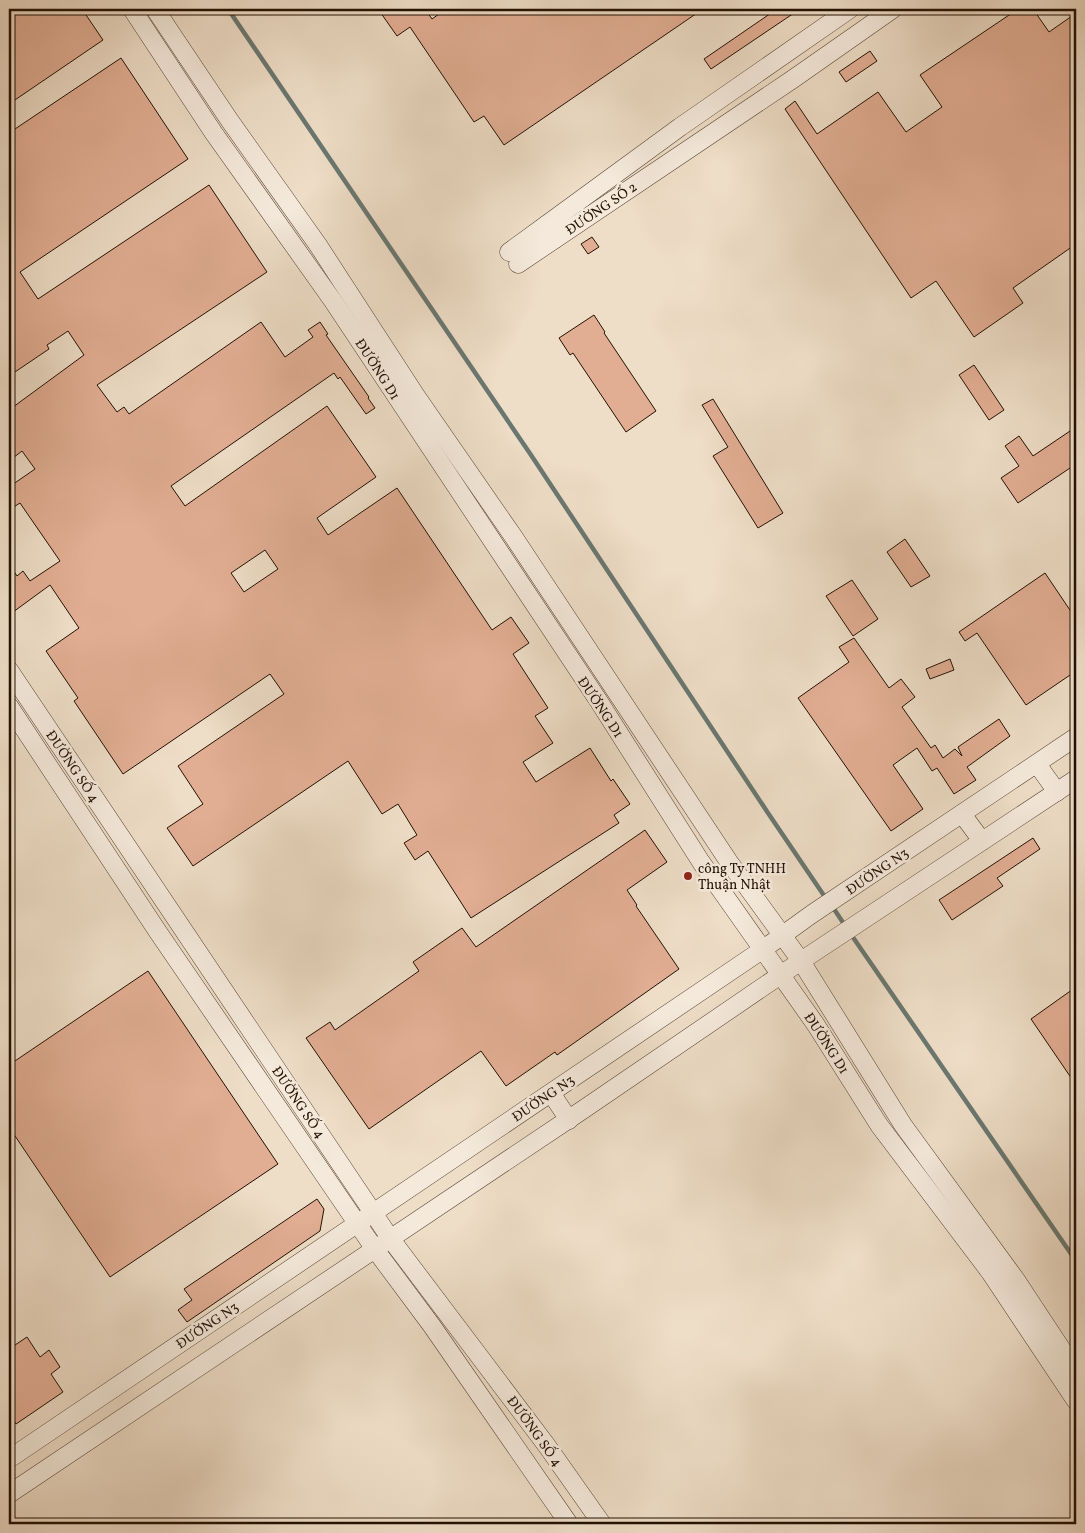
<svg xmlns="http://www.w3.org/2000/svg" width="1085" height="1533" viewBox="0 0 1085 1533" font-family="Vollkorn,serif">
<rect width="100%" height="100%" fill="#eeddc7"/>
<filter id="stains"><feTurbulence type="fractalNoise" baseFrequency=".004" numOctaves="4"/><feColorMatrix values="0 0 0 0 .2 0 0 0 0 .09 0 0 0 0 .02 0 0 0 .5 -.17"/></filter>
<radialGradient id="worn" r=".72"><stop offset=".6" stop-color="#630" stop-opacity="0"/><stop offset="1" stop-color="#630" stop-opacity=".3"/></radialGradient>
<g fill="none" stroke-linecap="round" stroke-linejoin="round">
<g stroke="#6a7770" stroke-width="4.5">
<path d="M228,9l303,446 237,358 59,87"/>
<path d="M832,906l14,21"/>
<path d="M850,933l226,328"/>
</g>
</g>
<g fill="#e1ad93" stroke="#231102" fill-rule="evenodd">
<path d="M9,9h73l21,31 -94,64z"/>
<path d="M378,9h47l7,10 14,-10h257l-199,136 -20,-29 -10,6 -64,-95 -13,9z"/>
<path d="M777,9h23l-89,60 -7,-10z"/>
<path d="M1018,9h15l16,23 23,-16 4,6v222l-63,44 10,15 -49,34 -38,-56 -25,17 -126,-189 10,-8 22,33 61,-42 28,40 36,-25 -22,-32z"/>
<path d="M870,51l7,10 -31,21 -7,-10z"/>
<path d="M121,58l67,101 -168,113 18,27 171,-114 58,87 -170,113 20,27 7,-5 5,7 132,-92 24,35 28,-20 -5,-7 12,-8 8,12 -2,1 43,62 -1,1 7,10 -9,6 -26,-37 -2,2 -4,-6 -163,113 14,20 142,-100 49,71 -59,41 11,17 69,-47 95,142 19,-13 18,26 -16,11 35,54 -13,8 18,27 -30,19 13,20 54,-34 21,33 2,-2 17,25 -16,11 5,8 -148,95 -43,-67 -13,9 -11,-17 13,-8 -19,-31 -16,10 -34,-53 -155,105 -26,-38 36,-24 -25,-38 106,-72 -14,-20 -147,100 -49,-73 4,-3 -32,-47 33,-23 -29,-43 -41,30v-51l8,12 6,-5 7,10 30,-20 -40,-58 -11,7v-23l26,-18 -13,-18 -13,10v-51l75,-55 -16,-24 -21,14 2,4 -40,27v-243zM265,550l13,19 -34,23 -13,-19z"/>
<path d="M592,237l7,10 -11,7 -7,-10z"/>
<path d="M594,315l11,17 -1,1 52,78 -30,21 -53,-79 -3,2 -11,-17z"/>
<path d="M974,365l30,45 -15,10 -30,-45z"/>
<path d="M713,399l70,114 -25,15 -45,-72 15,-9 -26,-42z"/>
<path d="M1076,427v37l-58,39 -17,-25 18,-12 -14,-20 14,-10 14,20z"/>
<path d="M905,539l25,37 -19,11 -24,-35z"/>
<path d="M1045,573l31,46v52l-50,34 -49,-72 -12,8 -6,-9z"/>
<path d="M852,580l26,39 -25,17 -27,-40z"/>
<path d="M854,638l35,50 12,-9 14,18 -13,10 29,41 4,-3 8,13 12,-9 7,7 -4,-9 41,-28 11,17 -43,31 9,13 -22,14 -17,-26 -5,3 -15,-23 -24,17 30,44 -32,22 -93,-133 51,-36 -10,-15z"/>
<path d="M950,659l4,11 -24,9 -4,-10z"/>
<path d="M645,830l22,32 -40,28 10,15 -1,1 43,63 -122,86 -2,-3 -49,34 -25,-35 -112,78 -63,-91 24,-16 5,8 84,-59 -6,-9 49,-34 14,19z"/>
<path d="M1033,838l7,11 -43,29 6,8 -51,34 -13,-20z"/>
<path d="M148,971l130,193 -168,113 -101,-150v-62z"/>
<path d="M1076,987v98l-45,-66z"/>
<path d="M317,1199l7,10 -4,22 -133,91 -9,-12 14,-10 -8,-11z"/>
<path d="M27,1337l13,20 9,-7 11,17 -9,7 12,18 -47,32 -7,-11v-64z"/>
</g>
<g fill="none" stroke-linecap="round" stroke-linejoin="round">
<defs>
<g id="minor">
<path d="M132,9l81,123 120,169 265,399 103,162 115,163 63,100 111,147 86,129"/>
<path d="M155,9l75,112 88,124 98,151 97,140 216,326 72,99 102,164 113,155 60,91"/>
<path d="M555,239l-9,-14 134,-98 170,-118"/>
<path d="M509,252l37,-27"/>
<path d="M518,264l275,-185 100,-70"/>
<path d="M9,670l381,568 157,208 55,78"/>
<path d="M9,706l149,226 216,316 58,78 137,198"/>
<path d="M1037,764l20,28"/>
<path d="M962,814l20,27"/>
<path d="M551,1093l18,27"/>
<path d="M9,1459l753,-509 50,-36 264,-177"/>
<path d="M9,1494l572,-383 220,-150 275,-182"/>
</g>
</defs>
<use href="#minor" stroke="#564433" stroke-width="19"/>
<use href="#minor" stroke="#f4e9db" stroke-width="18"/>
</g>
<circle fill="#8f2418" stroke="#f4e9db" stroke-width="2" cx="688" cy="876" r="5"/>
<g text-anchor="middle" stroke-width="5" stroke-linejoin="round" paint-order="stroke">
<g font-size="14" fill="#231102" stroke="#f4e9db">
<text transform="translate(601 208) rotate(-34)" y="5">ĐƯỜNG SỐ 2</text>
<text transform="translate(378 369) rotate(57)" y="5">ĐƯỜNG D1</text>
<text transform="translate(601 707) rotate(56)" y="5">ĐƯỜNG D1</text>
<text transform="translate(73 766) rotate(56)" y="5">ĐƯỜNG SỐ 4</text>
<text transform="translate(877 871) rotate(-34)" y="5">ĐƯỜNG N3</text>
<text transform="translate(827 1043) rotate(57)" y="5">ĐƯỜNG D1</text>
<text transform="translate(543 1098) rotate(-34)" y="5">ĐƯỜNG N3</text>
<text transform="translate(299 1102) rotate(56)" y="5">ĐƯỜNG SỐ 4</text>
<text transform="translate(207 1325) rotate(-34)" y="5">ĐƯỜNG N3</text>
<text transform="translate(535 1431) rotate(54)" y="5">ĐƯỜNG SỐ 4</text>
</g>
<g font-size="14" fill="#231102" stroke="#f4e9db" text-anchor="start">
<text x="698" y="873">công Ty TNHH<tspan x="698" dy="16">Thuận Nhật</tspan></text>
</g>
</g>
<rect width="1085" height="1533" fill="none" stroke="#eeddc7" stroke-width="30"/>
<rect x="10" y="10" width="1065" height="1513" fill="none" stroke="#231102" stroke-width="2.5"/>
<rect x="15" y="15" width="1055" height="1503" fill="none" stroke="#231102"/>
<rect width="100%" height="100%" filter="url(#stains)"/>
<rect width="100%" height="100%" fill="url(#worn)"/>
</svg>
